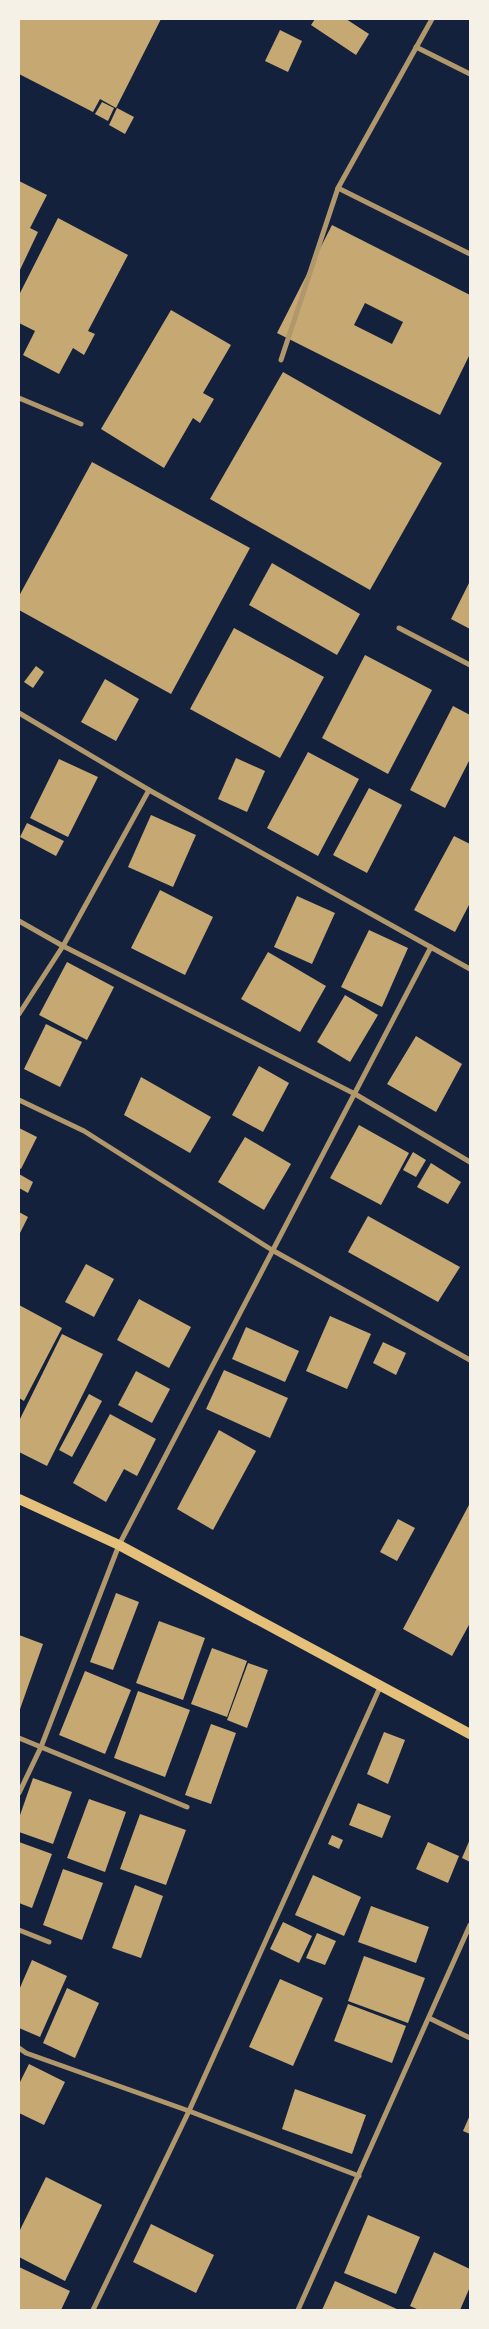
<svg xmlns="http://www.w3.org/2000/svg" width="489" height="2329" viewBox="0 0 489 2329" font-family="Jost,sans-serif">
<rect width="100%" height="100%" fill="#14213d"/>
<g fill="#c6a872" fill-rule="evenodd">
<path d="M19,19h142l-45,89 -16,-9 -7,13 -74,-38z"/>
<path d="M315,19h31l23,15 -13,21 -45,-30z"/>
<path d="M280,30l22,11 -14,31 -23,-11z"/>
<path d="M102,102l12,6 -6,13 -13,-7z"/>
<path d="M117,108l17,9 -9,17 -16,-9z"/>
<path d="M19,181l28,14 -17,33 8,4 -19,40z"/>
<path d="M58,218l70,37 -40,76 7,3 -11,21 -11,-7 -14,26 -36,-19 12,-24 -16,-8v-28z"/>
<path d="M332,225l138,70v59l-30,61 -163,-82zM365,303l38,19 -11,22 -38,-19z"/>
<path d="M171,310l60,35 -28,48 11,6 -14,24 -7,-5 -29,50 -63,-39z"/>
<path d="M283,372l159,91 -72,127 -160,-91z"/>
<path d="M92,462l158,86 -79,146 -152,-84v-14z"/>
<path d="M272,563l88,51 -23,41 -88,-50z"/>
<path d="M470,581v48l-19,-10z"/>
<path d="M234,628l90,49 -44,81 -90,-49z"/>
<path d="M365,655l67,35 -44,84 -66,-36z"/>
<path d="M36,666l8,6 -11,16 -9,-6z"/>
<path d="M105,679l34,20 -23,42 -35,-19z"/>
<path d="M453,706l17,9v44l-25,49 -35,-18z"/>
<path d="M308,752l51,27 -41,77 -51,-28z"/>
<path d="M236,758l29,13 -18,41 -29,-13z"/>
<path d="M59,759l39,18 -30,60 -38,-19z"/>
<path d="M369,788l33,17 -35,68 -34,-18z"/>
<path d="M151,815l45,20 -23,52 -45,-20z"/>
<path d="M27,823l37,18 -8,15 -36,-19z"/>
<path d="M454,836l16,8v59l-15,29 -41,-22z"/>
<path d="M160,890l53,27 -28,58 -54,-27z"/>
<path d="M297,896l38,17 -23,51 -38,-17z"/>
<path d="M369,930l39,18 -26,59 -41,-20z"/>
<path d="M268,952l58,34 -26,46 -59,-33z"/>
<path d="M67,962l47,25 -27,53 -48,-25z"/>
<path d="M345,995l33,20 -28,47 -33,-20z"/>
<path d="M46,1024l36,18 -22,45 -36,-18z"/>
<path d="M416,1036l46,28 -26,48 -49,-28z"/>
<path d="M259,1066l30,17 -26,49 -31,-17z"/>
<path d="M141,1077l70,40 -21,36 -66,-38z"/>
<path d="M359,1125l50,28 -28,52 -51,-27z"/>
<path d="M19,1128l18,9 -16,32 -2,-1z"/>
<path d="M245,1137l46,27 -27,46 -46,-28z"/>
<path d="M413,1152l13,8 -10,17 -13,-7z"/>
<path d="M431,1163l30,19 -13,22 -31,-17z"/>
<path d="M19,1174l14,8 -5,11 -9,-5z"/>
<path d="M19,1212l9,5 -9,18z"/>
<path d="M368,1216l92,51 -22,35 -90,-50z"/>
<path d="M86,1264l28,15 -20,38 -29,-15z"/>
<path d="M139,1299l52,28 -22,41 -52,-28z"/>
<path d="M19,1305l43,23 -38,73 -5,-3z"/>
<path d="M330,1316l41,18 -24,55 -41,-18z"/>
<path d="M246,1327l53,24 -14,31 -53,-23z"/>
<path d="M62,1334l41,20 -56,112 -28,-14v-31z"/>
<path d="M383,1342l23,11 -10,22 -23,-12z"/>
<path d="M224,1370l64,28 -18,40 -64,-29z"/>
<path d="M136,1371l34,18 -18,34 -34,-18z"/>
<path d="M89,1394l13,7 -30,56 -13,-7z"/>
<path d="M110,1414l46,25 -19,37 -13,-7 -18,33 -33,-19z"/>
<path d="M219,1430l37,21 -43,79 -36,-21z"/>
<path d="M470,1503v120l-18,33 -49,-27z"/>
<path d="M398,1519l17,9 -18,33 -17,-9z"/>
<path d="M116,1593l23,9 -26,68 -23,-8z"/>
<path d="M159,1621l46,17 -22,62 -47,-17z"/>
<path d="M19,1635l24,9 -24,68z"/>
<path d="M212,1648l35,13 -20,56 -36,-13z"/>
<path d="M248,1663l20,7 -21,58 -20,-8z"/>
<path d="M85,1671l46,19 -26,64 -46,-19z"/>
<path d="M138,1691l52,19 -25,67 -51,-19z"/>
<path d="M211,1724l25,9 -25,71 -26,-9z"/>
<path d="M384,1732l21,8 -17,44 -21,-10z"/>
<path d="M33,1778l39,14 -19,52 -34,-12v-14z"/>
<path d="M89,1799l37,13 -21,60 -38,-14z"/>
<path d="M358,1803l33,13 -9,22 -33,-13z"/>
<path d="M140,1814l46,16 -20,55 -46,-16z"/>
<path d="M332,1835l11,5 -4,9 -11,-5z"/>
<path d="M470,1839v23l-8,-4z"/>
<path d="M19,1842l33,12 -20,54 -13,-5z"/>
<path d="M428,1842l31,14 -11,27 -32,-14z"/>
<path d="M63,1869l40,14 -21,57 -39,-15z"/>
<path d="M313,1875l48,22 -17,39 -49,-21z"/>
<path d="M135,1885l28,11 -22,62 -29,-10z"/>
<path d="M371,1906l58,21 -13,36 -58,-21z"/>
<path d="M283,1922l29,14 -13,27 -29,-14z"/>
<path d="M317,1933l19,8 -11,24 -19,-7z"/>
<path d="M364,1956l61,22 -17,45 -60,-22z"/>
<path d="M32,1960l35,16 -27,61 -21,-9v-38z"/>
<path d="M280,1979l43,19 -30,68 -44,-19z"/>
<path d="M67,1988l32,15 -24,55 -32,-15z"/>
<path d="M348,2004l58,22 -14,37 -58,-22z"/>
<path d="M29,2064l36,18 -21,43 -25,-12v-29z"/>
<path d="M295,2089l71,26 -14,39 -70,-25z"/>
<path d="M470,2115v19l-7,-3z"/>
<path d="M46,2177l56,28 -37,76 -46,-24v-25z"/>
<path d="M368,2215l52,22 -24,57 -52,-21z"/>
<path d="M151,2224l63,31 -18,38 -63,-31z"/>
<path d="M434,2252l36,17v18l-10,23h-41l-9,-4z"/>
<path d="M19,2267l51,24 -9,19h-42z"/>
<path d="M335,2281l64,29h-77z"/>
</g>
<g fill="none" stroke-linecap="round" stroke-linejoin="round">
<g stroke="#b1986c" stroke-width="5">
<path d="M416,47l54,27"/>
<path d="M338,188l132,66"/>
<path d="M281,360l57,-172 94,-169"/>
<path d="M19,398l62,26"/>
<path d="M399,628l71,37"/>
<path d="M19,713l130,77"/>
<path d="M19,921l44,25 292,148 115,68"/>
<path d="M19,1014l44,-68 86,-156 321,179"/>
<path d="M19,1100l65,31 188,119 198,110"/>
<path d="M19,1738l168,69"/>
<path d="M19,1793l22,-46 78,-202 312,-598"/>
<path d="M19,1930l30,12"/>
<path d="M429,2018l41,20"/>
<path d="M19,2048l7,5 163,58 170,65"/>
<path d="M93,2310l96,-199 192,-426"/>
<path d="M298,2310l172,-385"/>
</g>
<path stroke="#e5c07b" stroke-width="10" d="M19,1499l100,46 351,189"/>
</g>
<rect width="489" height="2329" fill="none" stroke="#f6f1e7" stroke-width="40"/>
</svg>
